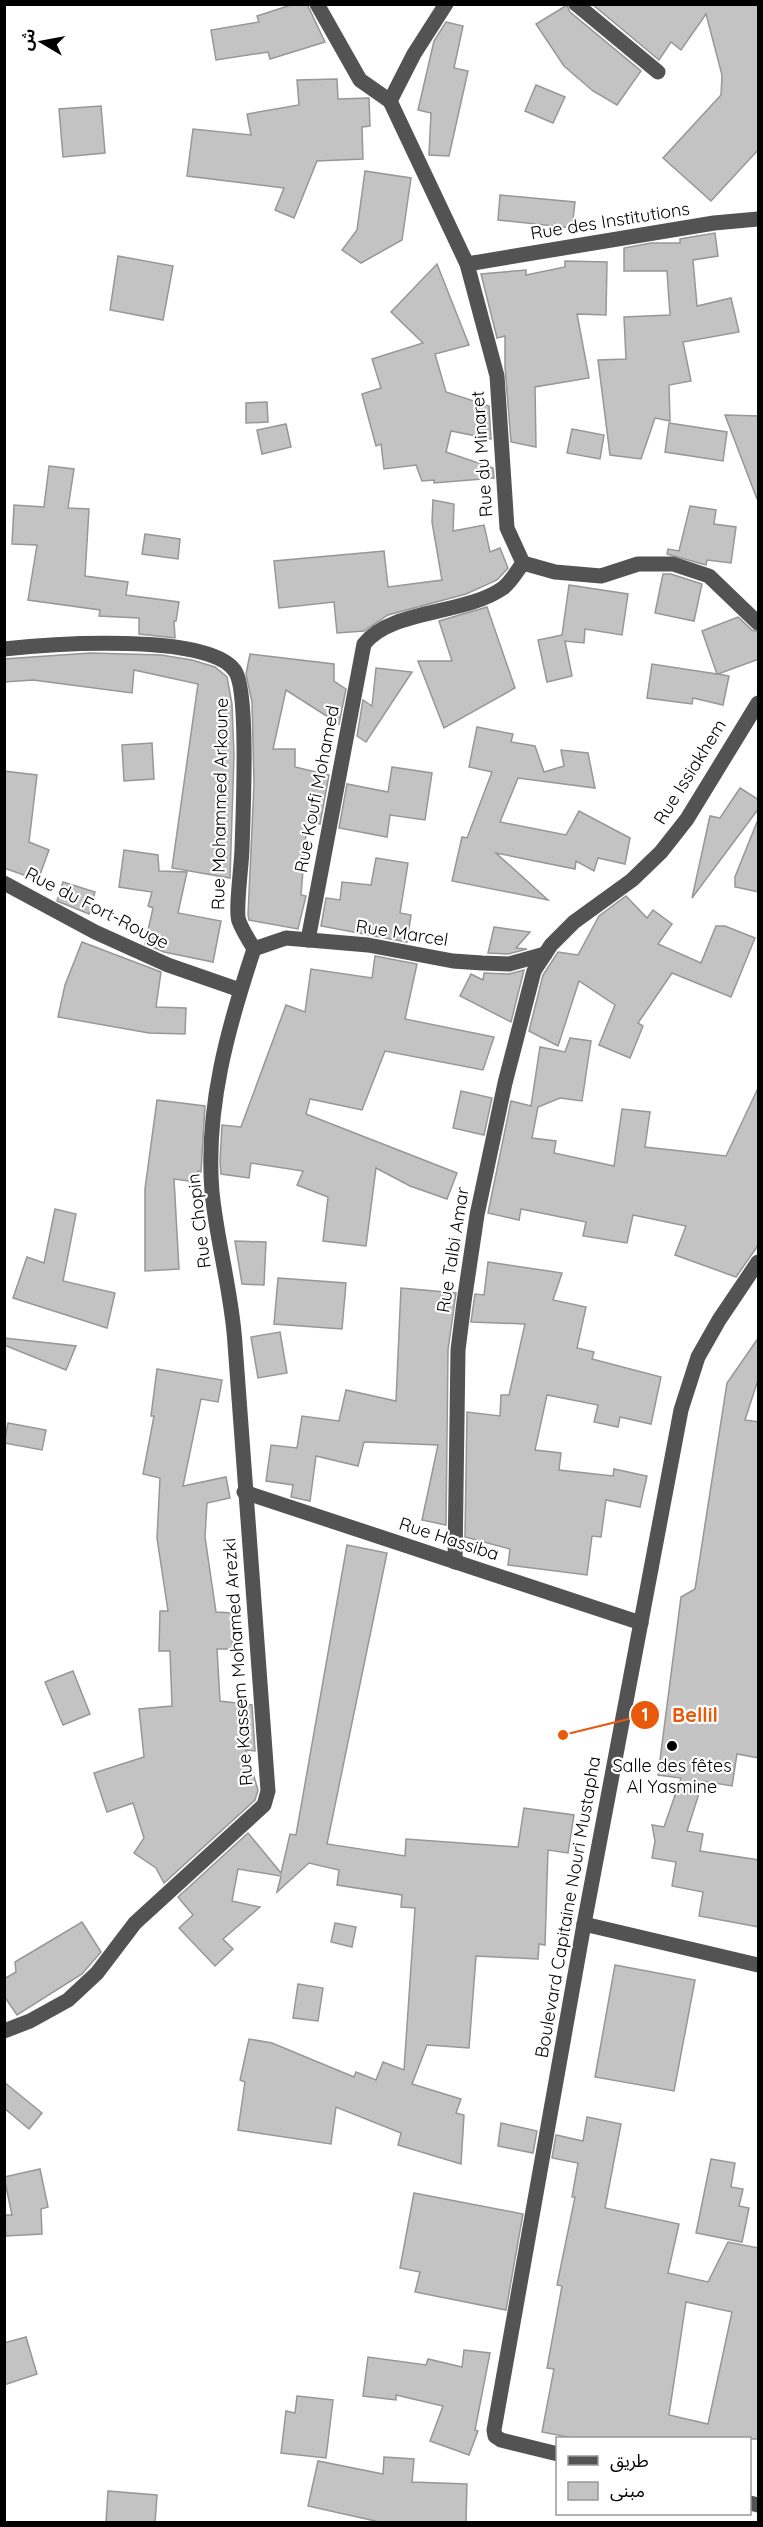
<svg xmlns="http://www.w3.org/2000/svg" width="763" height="2527" viewBox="0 0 763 2527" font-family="Quicksand,'Noto Sans Arabic',sans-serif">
<rect width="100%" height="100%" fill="#fff"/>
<g fill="#c3c3c3" stroke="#979797" stroke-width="1.5" fill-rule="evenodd">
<path d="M294,4h13l18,38 -55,17 -2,-7 -52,8 -5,-30 48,-8 -2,-6z"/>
<path d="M592,4h167v145l-48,52 -48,-43 58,-63 1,-20 -16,-61 -25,36 -10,-8 -12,18z"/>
<path d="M567,5l3,7 71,59 -24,34 -24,-14 -29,-25 -28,-42z"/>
<path d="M446,22l17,4 -9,42 14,3 -19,85 -20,-1 2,-42 -13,-3 16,-69z"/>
<path d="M337,79l1,20 31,-1 1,28 -8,1 1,32 -46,2 -23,57 -19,-8 9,-22 -97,-12 6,-47 58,6 -4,-21 52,-9 -2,-25z"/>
<path d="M536,85l29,12 -12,26 -28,-12z"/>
<path d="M101,106l4,47 -42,4 -4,-48z"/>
<path d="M365,171l46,7 -9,62 -41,23 -19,-13 15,-20z"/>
<path d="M500,195l75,7 -3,26 -74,-8z"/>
<path d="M715,233l3,23 -25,4 4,46 34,-8 8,34 -56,10 8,39 -22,4 1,36 -15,-3 -14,41 -31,-4 -12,-95 28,-1 -2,-42 46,-2 -3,-44h-43v-23l27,-5h29v-4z"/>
<path d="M118,256l55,10 -10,54 -53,-10z"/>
<path d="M565,261l42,1 -1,53 -29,-1 12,64 -54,9 1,60 -25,-5 -6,-75v-31l-8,2 -16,-64 45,-4v5l39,-8z"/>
<path d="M437,264l32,81 -34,9 11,38 43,14 2,33 -40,-8 -5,21 47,16 1,10 -60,5v-3l-12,1 -6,-16 -32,4 -3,-25 -5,2 -14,-52 19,-6 -9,-29 51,-16 -32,-31z"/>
<path d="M267,402l1,20 -22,1v-20z"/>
<path d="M725,415l34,1v83h-2z"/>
<path d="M669,423l58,9 -4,29 -58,-9z"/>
<path d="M286,424l5,23 -29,7 -5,-24z"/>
<path d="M572,429l32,6 -4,24 -33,-6z"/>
<path d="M49,466l25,3 -6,39 21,1 -4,67 43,6 -2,13 53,7 -3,19h-2l1,17 -36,-4v-16l-40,-2 1,-6 -72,-10 9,-55 -25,-1 2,-39 30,2z"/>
<path d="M433,500l21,4 -1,27 31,-6 6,27 10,-4 8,20 -11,12 -31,14 -78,21 -24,16 -27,2 -3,-31 -55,6 -5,-47 110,-10 4,36 54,-7 -10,-58z"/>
<path d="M690,506l26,4 -2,14 22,3 -5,36 -24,-3 -1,5 -39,-11 1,-5 11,2z"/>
<path d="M145,534l35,5 -2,20 -36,-5z"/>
<path d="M663,574h8l31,10 -8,37 -39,-8z"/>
<path d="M569,585l59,9 -6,41 -37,-6 -1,14 -19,-2 7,35 -25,6 -9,-42 24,-5z"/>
<path d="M487,607l28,81 -71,40 -26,-67h34l-13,-40z"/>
<path d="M738,617l14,13 7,2v27l-41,15 11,2 -6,29 -30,-7 -1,6 -45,-6 5,-34 65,10 -15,-43z"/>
<path d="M90,653l71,2 31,5 23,7 12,10 5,27 2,51 -4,123 -58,-10 26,-184 -64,-14 -2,23 -99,-13 -29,2v-23z"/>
<path d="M250,654l84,10v17l12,8 -7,35 -53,-34 -13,59h22v18l34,8 -9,49 -13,-3 -6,74 5,1 -8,33 -49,-9 -1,-5 6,-131 -2,-82 -6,-28z"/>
<path d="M376,668l36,4 -46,70 -9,-6 6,-36 9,6z"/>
<path d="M477,727l36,7 -2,8 24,4 9,26 20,-6 -3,-16 27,3 7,35 -77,-10 -18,44 66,13 13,-24 51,27 -5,26 -27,-6 -4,13 -18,-10 -1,8 -79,-16 52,47 -96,-19 10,-44 5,1 25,-66 -23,-5z"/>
<path d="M152,743l2,36 -30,2 -2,-36z"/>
<path d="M392,767l40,6 -7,47 -35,-5 -3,22 -48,-9 8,-44 41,8z"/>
<path d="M4,771l33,4 -8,67 20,8 -11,30 -34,-12z"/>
<path d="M740,788l19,12v8l-67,90 18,-82 10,2z"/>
<path d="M757,822h2v70l-24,-5v-10z"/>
<path d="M124,850l34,5 1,16 28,1 -9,41 43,8 -8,41 -49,-10 -19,-8 8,-36 -5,-2 4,-14 -33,-5z"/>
<path d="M376,858l32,5 -8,50 11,2 -4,27 -86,-16 5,-28 14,2 2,-18 29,3z"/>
<path d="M63,882l32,10 -6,22 -32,-13z"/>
<path d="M626,896l21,22 6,-8 19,14 -14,20 43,19 15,-37h9l30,12 -24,59 -59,-24 -34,50 5,3 -13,32 -31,-13 16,-40 -36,-24 -21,65 -29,-15 14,-56 15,-23 20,3 21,-39z"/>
<path d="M494,927l36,5 -14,16 11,1 -19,5 -20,-1z"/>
<path d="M82,942l79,30 -5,35 30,1 -1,26 -36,-1 -91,-16 7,-32z"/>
<path d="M375,956l42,8 -12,55 89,18 -11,33 -98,-19 -23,59 -52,-11 -4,15 151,59 -10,26 -37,-13 -34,-18 -10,78 -43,-5 5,-44 -31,-12 6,-14 -52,-8 -2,15 -28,-4 -1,-13 2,-36 19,2 45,-122 19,7 6,-43 61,9z"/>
<path d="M524,970l-13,52 -51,-26 11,-22 12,6 1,-7 25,1z"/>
<path d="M570,1038l21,3 -9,60 -22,-3 -22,9 -6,31 24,3 -2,12 60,13 8,-57 28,3 -5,35 81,9 33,-70v158l-23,33 -61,-22 11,-29 -53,-11 -6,28 -44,-7 3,-14 -65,-13 -2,11 -31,-7 23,-112 20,5 9,-59 25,5z"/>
<path d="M461,1091l31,7 -8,37 -31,-7z"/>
<path d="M157,1100l48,6 -4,66 -3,-1 -2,11 -22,-3 5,90 -34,2v-82z"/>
<path d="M55,1209l21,5 -13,67 52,12 -8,35 -94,-30 14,-41 17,6z"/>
<path d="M235,1241l31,1 -2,43 -22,-1z"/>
<path d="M488,1262l74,11 -9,27 33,7 -9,41 17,4 -2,7 69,18 -10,47 -31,-7 -2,10 -24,-5 4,-17 -51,-10 -12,55 26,3 -2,17 54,6 1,-7 33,7 -7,31 -34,-7 -5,37 -9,-1 -5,39 -79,-10 2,-16 -45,-12 2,-125 33,4 1,-21h8l16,-71 -54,-2 4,-28 9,1z"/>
<path d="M278,1278l68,5 -4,46 -68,-5z"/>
<path d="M401,1288l55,5 -8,57 -2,175 -24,-5 16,-75 -74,-3 -6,24 -42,-10 -6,45 -19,-4 2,-12 -27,-4 5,-36 26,3 5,-32 37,5 7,-31 50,11z"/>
<path d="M280,1332l7,41 -29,5 -7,-41z"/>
<path d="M759,1337v40l-14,43 14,2v336l-22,-4 -5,32 -29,-5 -16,50 16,3 -3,17 59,9v67l-60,-11 4,-24 -31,-6 4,-24 -24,-4 3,-17 -3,-16 12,2 17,-49 -23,-3 23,-178 14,-8 32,-206z"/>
<path d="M4,1338l72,8 -10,24 -62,-25z"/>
<path d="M157,1369l65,11 -4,22 -17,-3 -18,87 43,-9 4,21 -23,5 -2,34 11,75 17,1 -1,36h-15l3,52 32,4 3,46 -9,-1 12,40 -3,10 -91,83 -8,-15 -22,-15 10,-15 -11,-35 -26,9 -13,-39 50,-16 -5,-48 33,-3 -2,-55h-11l1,-40h8l-11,-73 3,-60 -17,-4 11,-58h-3z"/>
<path d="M8,1423l38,7 -4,20 -38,-7z"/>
<path d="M347,1545l40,8 -60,291 78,12 1,-17 112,8 6,-39 50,7 -6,38 -20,-3 -3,95 -6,-1 -1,15 -62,-3 -7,92 -42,-3 -15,39 49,15 -5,14 8,2 -3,49 -63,-19 3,-12 -65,-26 -5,37 -93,-14 7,-48 -5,-2 9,-41 23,4 82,34 2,-5 20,8 7,-18 21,8 11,-162 -14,-1 1,-12 -65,-10 2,-15 -30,-7 -32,29 4,-16 -43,-7 -6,32 28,6 -37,32 10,10 -18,17 -36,-38 14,-13 -15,-18 70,-64 33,40 9,-39 6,1z"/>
<path d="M73,1671l17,43 -27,11 -18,-43z"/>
<path d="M82,1922l19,30 -19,22 -65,41 -13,-19v-17l12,-7 -1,-10z"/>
<path d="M335,1923l21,4 -4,20 -21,-5z"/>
<path d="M615,1965l80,15 -21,111 -79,-14z"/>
<path d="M298,1984l25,4 -5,33 -25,-3z"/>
<path d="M4,2082l38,31 -13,16 -25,-21z"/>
<path d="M587,2117l34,7 -16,84 74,16 -11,49 40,9 20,-40 31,6v191h-181l-36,-7 12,-63 -7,-1 15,-82 -5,-1 18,-88h-3l6,-34 -26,-5 4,-23 27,6zM686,2302l46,10 -24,112 -39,-9z"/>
<path d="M501,2123l36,8 -4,22 -35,-7z"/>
<path d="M711,2159l24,4 -4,24 12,2 -4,17 10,2 -7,34 -46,-9z"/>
<path d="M40,2169l8,38 -7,2 1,25 -36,2 -2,-21h8l-8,-38z"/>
<path d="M414,2193l109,21 -17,96 -91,-18 5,-20 -20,-4z"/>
<path d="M26,2337l11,37 -33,11v-42z"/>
<path d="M464,2350l26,3 -15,77 3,1 -9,24 -39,-14 13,-35 -47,-11v5l-33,-4 5,-39 58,8 2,-6 34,8z"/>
<path d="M297,2396l36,4 -7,58 -45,-5 5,-42 9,2z"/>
<path d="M384,2457l30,2 -2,23 55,2 -1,39h-82l-76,-17 10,-45 65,13z"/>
<path d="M108,2491l49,4 -2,28h-49z"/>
</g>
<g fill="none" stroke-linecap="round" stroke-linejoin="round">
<g stroke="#535353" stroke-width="15">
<path d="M317,4l43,76 30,21"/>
<path d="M576,4l82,68"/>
<path d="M390,101l77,163 30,112 10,152 16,35 32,9 46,4 37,-12h35l36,12 49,47"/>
<path d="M390,101l24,-47 32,-50"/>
<path d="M467,264l247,-41 44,-4"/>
<path d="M4,649c45,-5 205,-17 231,22 14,20 8,146 7,177 0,14 -7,64 -3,73 3,9 10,19 15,28"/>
<path d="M4,883l91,49 73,33 72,25"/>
<path d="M308,940l56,-296c27,-35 101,-29 139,-56 8,-6 14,-17 20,-25"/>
<path d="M254,949l32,-11 82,7 85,16 29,2 27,1 36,-10"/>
<path d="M244,1492l397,131"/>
<path d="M455,1562l3,-212 6,-48 13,-87 28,-132 29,-112 17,-26 23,-23 58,-42 29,-28 26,-33 71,-116"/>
<path d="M584,1924l174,41"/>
<path d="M4,2031l26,-10 38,-21 29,-27 38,-50 129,-118 4,-14c-11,-149 -22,-298 -33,-447 -3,-51 -18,-101 -23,-152 -7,-83 16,-165 42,-243"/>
<path d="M558,2454l-57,-14 -6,-4 -1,-6 90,-506 97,-514 17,-53 21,-37 39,-58"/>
<path d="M750,2503l8,2"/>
</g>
</g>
<circle fill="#000" stroke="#fff" stroke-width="2" cx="672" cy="1746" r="6"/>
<g text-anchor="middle" stroke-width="4.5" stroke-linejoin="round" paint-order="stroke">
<g font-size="18" fill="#000" stroke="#fff">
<text transform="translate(610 221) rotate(-9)" y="6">Rue des Institutions</text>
<text transform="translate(482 454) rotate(-94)" y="6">Rue du Minaret</text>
<text transform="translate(690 772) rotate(-58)" y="6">Rue Issiakhem</text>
<text transform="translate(317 789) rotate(-79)" y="6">Rue Koufi Mohamed</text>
<text transform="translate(220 804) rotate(-89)" y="6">Rue Mohammed Arkoune</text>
<text transform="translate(97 908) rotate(27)" y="6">Rue du Fort-Rouge</text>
<text transform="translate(402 933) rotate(9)" y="6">Rue Marcel</text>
<text transform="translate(199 1221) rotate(-97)" y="6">Rue Chopin</text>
<text transform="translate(453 1250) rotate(-81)" y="6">Rue Talbi Amar</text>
<text transform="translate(449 1539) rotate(18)" y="6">Rue Hassiba</text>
<text transform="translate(238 1662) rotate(-94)" y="6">Rue Kassem Mohamed Arezki</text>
<text transform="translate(568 1907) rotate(-80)" y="6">Boulevard Capitaine Nouri Mustapha</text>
</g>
<g font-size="18" fill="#000" stroke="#fff">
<text x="672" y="1772">Salle des fêtes<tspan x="672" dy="21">Al Yasmine</tspan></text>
</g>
</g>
<path fill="none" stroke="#e8590c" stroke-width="2" d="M563 1735L645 1715"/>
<g fill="#e8590c" stroke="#fff" stroke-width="2">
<circle cx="563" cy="1735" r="6"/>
<circle cx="645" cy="1715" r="15"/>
</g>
<g font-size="18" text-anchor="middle" font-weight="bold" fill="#fff">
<text x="645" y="1721">1</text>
</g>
<g font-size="20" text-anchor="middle" font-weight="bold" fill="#e8590c" stroke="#fff" stroke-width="4.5" stroke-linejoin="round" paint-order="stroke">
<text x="695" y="1722">Bellil</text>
</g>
<rect width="763" height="2527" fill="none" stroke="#000000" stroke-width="12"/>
<rect x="556" y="2437" width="195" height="78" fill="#ffffff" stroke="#999999" stroke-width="1.5"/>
<rect x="568" y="2456" width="30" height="9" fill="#535353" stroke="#999999" stroke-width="1.5"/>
<text x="610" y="2467" font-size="18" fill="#000000">طريق</text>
<rect x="568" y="2482" width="30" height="18" fill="#c3c3c3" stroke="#999999" stroke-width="1.5"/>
<text x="610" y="2497" font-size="18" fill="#000000">مبنى</text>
<g transform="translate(42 42) rotate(280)" stroke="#ffffff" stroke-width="4.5" paint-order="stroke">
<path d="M0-4.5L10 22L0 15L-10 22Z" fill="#000000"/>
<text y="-9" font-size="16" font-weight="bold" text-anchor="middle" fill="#000000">ش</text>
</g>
</svg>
